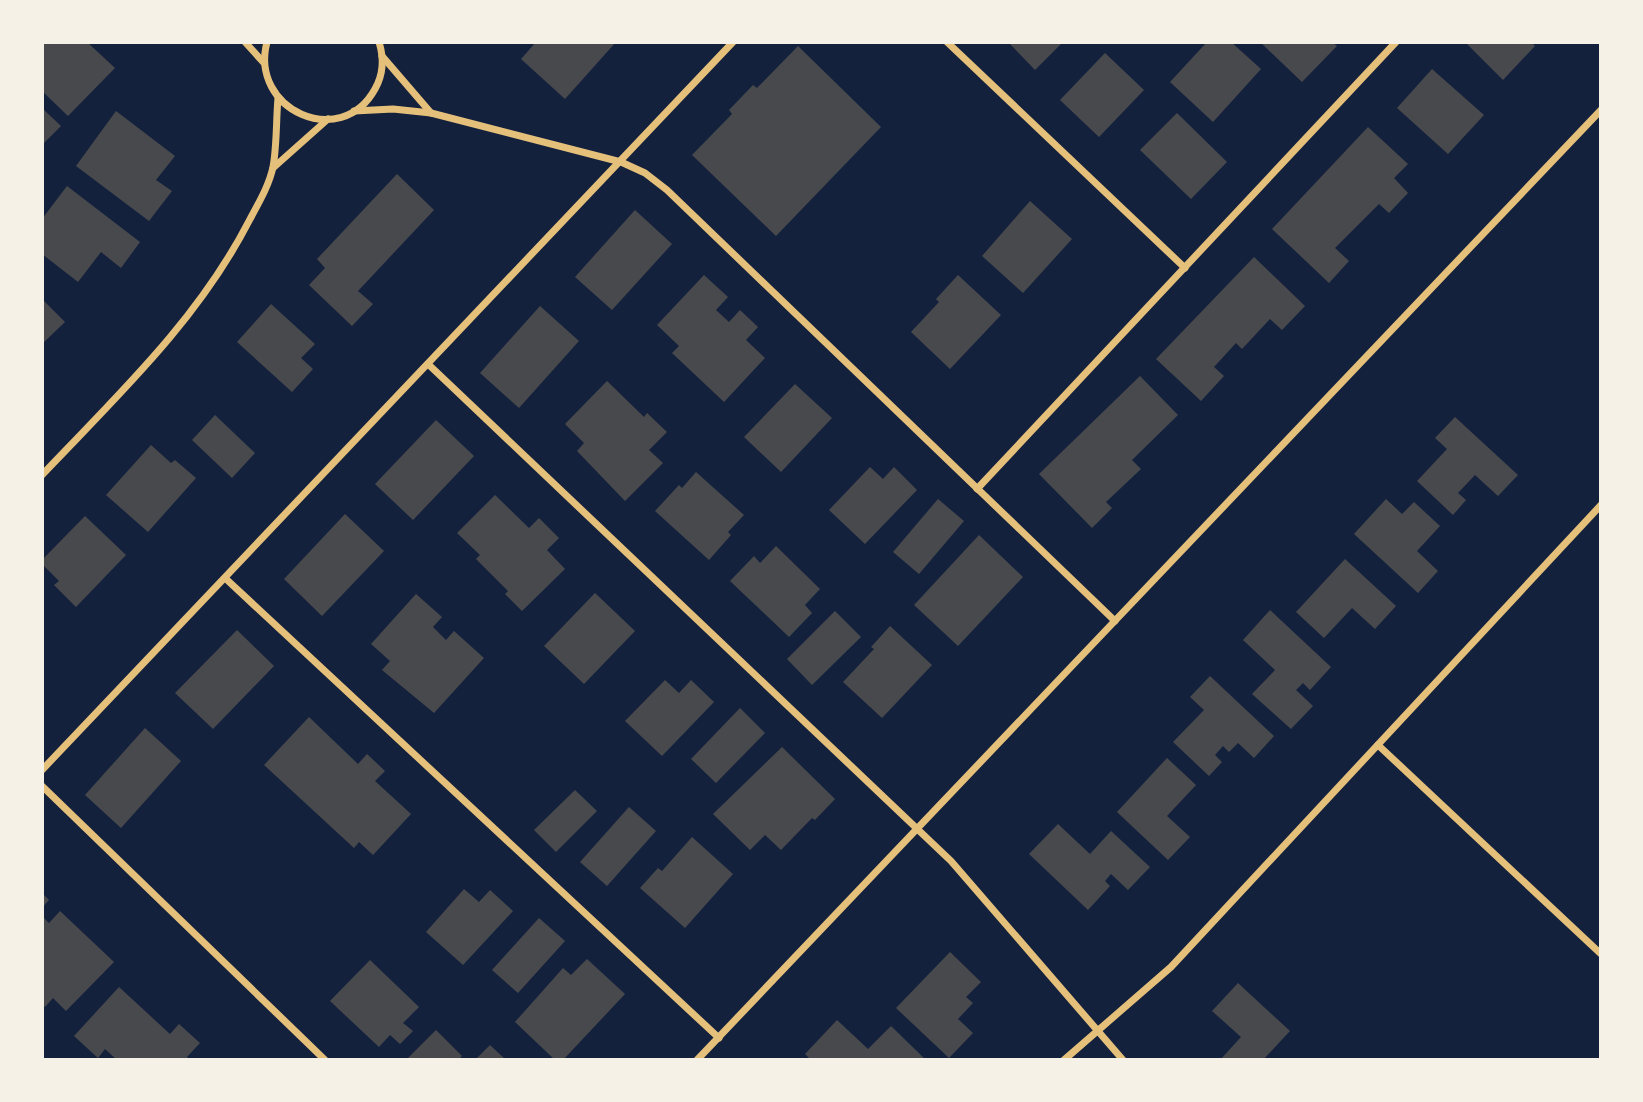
<svg xmlns="http://www.w3.org/2000/svg" width="1643" height="1102" viewBox="0 0 1643 1102" font-family="Montserrat,sans-serif">
<rect width="100%" height="100%" fill="#14213d"/>
<g fill="#48494c">
<path d="M42,42h45l28,26 -47,48 -26,-25z"/>
<path d="M536,42h80l-51,57 -44,-40z"/>
<path d="M1008,42h55l-28,28z"/>
<path d="M1207,42h24l30,27 -48,53 -43,-40z"/>
<path d="M1260,42h72l5,4 -35,36z"/>
<path d="M1465,42h66l4,4 -32,34z"/>
<path d="M798,46l83,81 -105,109 -84,-81 40,-41 -3,-4 24,-25 4,3z"/>
<path d="M1105,53l39,37 -45,47 -39,-37z"/>
<path d="M1432,69l52,46 -36,39 -51,-46z"/>
<path d="M42,108l19,18 -19,19z"/>
<path d="M116,111l59,45 -19,24 16,11 -23,30 -73,-55z"/>
<path d="M1177,113l50,49 -36,37 -51,-49z"/>
<path d="M1368,127l40,37 -14,14 14,15 -19,20 -10,-9 -44,44 14,13 -20,22 -57,-54z"/>
<path d="M397,174l37,36 -76,81 15,13 -21,22 -43,-41 16,-17 -8,-9z"/>
<path d="M67,186l73,56 -19,26 -20,-16 -23,30 -36,-28v-35z"/>
<path d="M1030,201l42,38 -49,54 -41,-37z"/>
<path d="M635,210l37,34 -60,66 -37,-33z"/>
<path d="M1254,257l51,49 -23,24 -12,-11 -28,30 -6,-6 -22,24 10,9 -23,25 -45,-42z"/>
<path d="M704,275l24,22 -12,13 13,12 11,-12 18,17 -12,13 19,18 -41,44 -52,-49 7,-7 -22,-21z"/>
<path d="M958,275l43,40 -51,54 -39,-37 28,-30 -3,-3z"/>
<path d="M42,299l23,23 -23,22z"/>
<path d="M271,304l44,40 -14,14 12,11 -21,23 -55,-50z"/>
<path d="M540,306l39,35 -60,67 -39,-35z"/>
<path d="M1140,376l38,39 -46,45 9,9 -35,33 6,6 -20,20 -53,-54z"/>
<path d="M607,381l37,36 3,-4 20,19 -18,18 14,13 -38,38 -48,-50 7,-8 -19,-19z"/>
<path d="M795,384l37,34 -51,54 -37,-35z"/>
<path d="M215,415l40,38 -23,25 -40,-38z"/>
<path d="M1455,417l63,58 -20,21 -23,-21 -17,18 8,7 -13,15 -36,-34 30,-32 -12,-11z"/>
<path d="M436,420l38,36 -61,64 -38,-36z"/>
<path d="M151,445l20,18 4,-3 21,18 -48,54 -42,-37z"/>
<path d="M870,467l13,12 11,-12 23,23 -52,54 -36,-34z"/>
<path d="M696,472l48,43 -16,17 3,3 -22,25 -54,-49 24,-26 3,3z"/>
<path d="M495,495l34,33 10,-10 20,20 -12,12 18,19 -43,42 -17,-17 3,-3 -32,-32 4,-4 -23,-22z"/>
<path d="M938,499l26,22 -45,53 -26,-22z"/>
<path d="M1386,499l16,15 12,-12 26,24 -23,25 21,20 -20,22 -64,-59z"/>
<path d="M345,514l39,37 -62,65 -38,-37z"/>
<path d="M85,516l41,39 -50,52 -22,-22 5,-4 -17,-17v-4z"/>
<path d="M979,535l44,42 -65,69 -44,-41z"/>
<path d="M776,546l44,43 -15,16 7,8 -23,24 -59,-56 24,-25 6,7z"/>
<path d="M1345,559l51,47 -21,23 -23,-21 -28,30 -28,-26z"/>
<path d="M595,593l40,38 -51,53 -40,-38z"/>
<path d="M416,594l26,23 -9,10 13,13 8,-9 30,27 -50,55 -52,-43 8,-9 -19,-17z"/>
<path d="M1270,610l61,57 -21,23 -7,-7 -7,7 17,16 -22,23 -39,-35 23,-24 -32,-30z"/>
<path d="M835,611l26,26 -49,48 -25,-26z"/>
<path d="M890,626l42,39 -50,53 -39,-36 31,-33 -3,-2z"/>
<path d="M237,630l37,36 -61,63 -38,-36z"/>
<path d="M1210,676l64,60 -20,22 -16,-15 -9,9 -6,-6 -8,9 7,7 -13,14 -36,-34 31,-32 -14,-13z"/>
<path d="M665,680l14,13 12,-13 23,22 -52,54 -37,-35z"/>
<path d="M740,708l25,25 -49,50 -25,-24z"/>
<path d="M309,717l49,47 9,-10 18,17 -10,10 36,33 -38,41 -14,-13 -5,6 -90,-83z"/>
<path d="M145,728l36,33 -60,67 -36,-33z"/>
<path d="M782,747l53,52 -20,21 -3,-2 -31,32 -16,-15 -15,15 -37,-36z"/>
<path d="M1167,758l29,27 -29,31 23,21 -22,23 -51,-48z"/>
<path d="M575,790l22,21 -41,41 -22,-22z"/>
<path d="M629,807l27,24 -49,55 -27,-24z"/>
<path d="M1058,824l32,30 21,-23 39,36 -22,23 -17,-16 -6,7 5,5 -22,24 -59,-56z"/>
<path d="M692,837l41,37 -48,54 -45,-40 18,-20 4,3z"/>
<path d="M464,889l15,13 11,-12 23,21 -50,54 -37,-33z"/>
<path d="M42,893l7,7 -7,8z"/>
<path d="M60,911l54,51 -48,49 -13,-13 -8,9 -3,-3v-88l7,7z"/>
<path d="M539,918l26,23 -47,52 -26,-23z"/>
<path d="M950,952l31,30 -15,15 7,6 -15,16 15,14 -24,25 -53,-50z"/>
<path d="M587,959l38,35 -62,66h-8l-40,-38 48,-54 8,7z"/>
<path d="M370,960l49,47 -16,16 10,8 -13,13 -10,-9 -11,12 -49,-46z"/>
<path d="M1238,983l52,48 -27,29h-43l21,-23 -29,-26z"/>
<path d="M119,987l51,47 9,-10 21,19 -13,14 3,3h-73l-12,-11 -7,9 -24,-22z"/>
<path d="M837,1020l31,29 23,-23 35,34h-115l-6,-6z"/>
<path d="M436,1030l26,26 -4,4h-52z"/>
<path d="M490,1045l16,15h-31z"/>
</g>
<g fill="none" stroke-linecap="round" stroke-linejoin="round">
<g stroke="#e5c07b" stroke-width="7">
<path d="M245,42l19,21"/>
<path d="M267,42c-18,68 74,109 108,47 8,-14 9,-31 4,-47"/>
<path d="M947,42l238,226"/>
<path d="M382,56l49,57"/>
<path d="M354,111l39,-2 38,4 190,49 24,11 22,17 448,431"/>
<path d="M273,168l55,-49"/>
<path d="M428,364l523,497 172,199"/>
<path d="M42,475c76,-80 156,-155 207,-254 9,-17 20,-35 24,-54 4,-22 3,-46 5,-69"/>
<path d="M977,489l419,-447"/>
<path d="M225,578l494,460"/>
<path d="M1378,745l223,209"/>
<path d="M42,770l691,-728"/>
<path d="M42,786l283,274"/>
<path d="M697,1060l904,-950"/>
<path d="M1064,1060l107,-93 430,-462"/>
</g>
</g>
<rect width="1643" height="1102" fill="none" stroke="#f6f1e7" stroke-width="88"/>
</svg>
